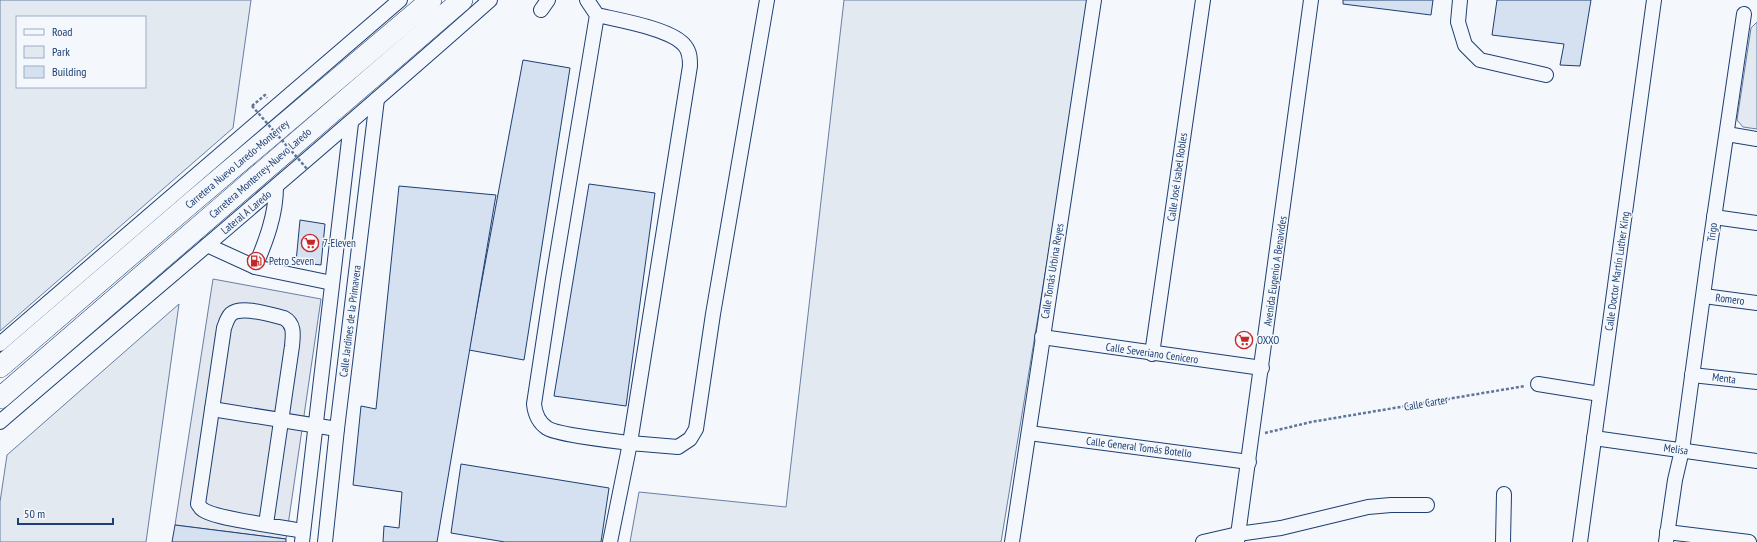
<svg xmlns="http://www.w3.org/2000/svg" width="1757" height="542" viewBox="0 0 1757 542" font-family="'PT Sans Narrow',sans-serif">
<rect width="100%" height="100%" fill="#f4f7fb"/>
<g fill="#e3e9f0" stroke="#687fa3" fill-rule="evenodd">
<path d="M0,0h251l-18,128 -233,203zM17,17h128v70h-128z"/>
<path d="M844,0h246l-89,542h-371l9,-50 147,15z"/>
<path d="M1757,22v107l-14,-2 -6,-7 14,-92z"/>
<path d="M179,304l-33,238h-146v-40l7,-47z"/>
</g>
<path fill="#e3e8f0" stroke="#687fa3" d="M213,279l108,20 -35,240 -111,-14z"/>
<g fill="#d5e0f0" stroke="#1d3f73">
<path d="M1343,0h90l-2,15 -88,-11z"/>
<path d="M1497,0h94l-11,66 -20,-1 4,-21 -72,-9z"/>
<path d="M523,60l47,8 -46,292 -55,-10z"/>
<path d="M589,184l66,9 -29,213 -72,-10z"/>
<path d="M399,186l97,9 -59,347h-54l1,-16 15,2 3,-36 -49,-7 8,-79 15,3z"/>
<path d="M300,220l25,4 -4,41 -25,-3z"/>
<path d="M461,464l148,24 -8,54h-96l-54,-9z"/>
<path d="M175,525l111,14v3h-114z"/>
</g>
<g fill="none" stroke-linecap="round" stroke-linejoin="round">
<defs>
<g id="minor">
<path d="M587,0l10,15c21,5 76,14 88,31 5,6 5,13 5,20l-60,377c-15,-2 -73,-8 -83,-15 -9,-6 -12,-14 -13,-24l19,-125 44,-264"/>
<path d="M1460,0l-2,22 7,23 15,15 66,15"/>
<path d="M541,10l7,-10"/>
<path d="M1727,134l30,5"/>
<path d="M1714,217l43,6"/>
<path d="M207,245l48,22c11,-26 21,-52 21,-80"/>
<path d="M255,267l77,16"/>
<path d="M1704,296l53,7"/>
<path d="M1042,337l220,31"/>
<path d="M0,344l400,-344"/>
<path d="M1152,354l51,-354"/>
<path d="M1692,375l65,7"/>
<path d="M1538,384l62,10"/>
<path d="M212,409l125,20"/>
<path d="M0,422c164,-141 329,-279 490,-422"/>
<path d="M1029,433l220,29"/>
<path d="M1594,438l163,23"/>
<path d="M266,524l26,-178c1,-11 3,-22 -8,-28 -13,-3 -42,-13 -53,-4 -4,4 -5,9 -7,14l-26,176c2,2 2,4 4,5 11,10 83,18 101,22"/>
<path d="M1667,532l82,10"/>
<path d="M302,542l49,-419"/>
<path d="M325,542l12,-113 40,-330"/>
<path d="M610,542l20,-99 48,4 12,-8 6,-10 17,-115 54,-314"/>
<path d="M1012,542l82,-542"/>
<path d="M1203,542l35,-8 43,-6 87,-21 23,-2h36"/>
<path d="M1237,542l74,-542"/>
<path d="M1503,542l1,-48"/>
<path d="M1580,542l74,-542"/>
<path d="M1666,542l9,-62 7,-30 26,-191 36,-245"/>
</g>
<g id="highway">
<path d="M0,367l191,-164 240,-203"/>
<path d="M0,398l462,-398"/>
</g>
</defs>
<use href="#minor" stroke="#1d3f73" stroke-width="16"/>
<use href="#highway" stroke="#1d3f73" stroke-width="22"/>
<g stroke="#5e769c" stroke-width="2.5" stroke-dasharray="3 2" stroke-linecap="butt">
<path d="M252,106l13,-11 2,3"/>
<path d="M1265,433l46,-11 214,-36"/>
</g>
<use href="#minor" stroke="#f4f7fb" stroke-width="14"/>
<use href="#highway" stroke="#f4f7fb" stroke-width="21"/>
<path stroke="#5e769c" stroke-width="2.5" stroke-dasharray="3 2" stroke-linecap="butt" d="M252,106l56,64"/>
</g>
<defs>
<symbol id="supermarket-ring" viewBox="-11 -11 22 22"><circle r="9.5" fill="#f4f7fb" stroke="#c62828" stroke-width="1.5"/><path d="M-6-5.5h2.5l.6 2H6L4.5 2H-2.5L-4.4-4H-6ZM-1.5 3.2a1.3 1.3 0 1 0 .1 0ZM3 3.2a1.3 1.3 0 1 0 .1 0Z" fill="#c62828"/></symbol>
<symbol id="fuel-ring" viewBox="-11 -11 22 22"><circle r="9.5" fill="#f4f7fb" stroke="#c62828" stroke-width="1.5"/><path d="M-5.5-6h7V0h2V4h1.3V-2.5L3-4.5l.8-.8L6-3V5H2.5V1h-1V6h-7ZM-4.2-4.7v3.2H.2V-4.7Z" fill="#c62828"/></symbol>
</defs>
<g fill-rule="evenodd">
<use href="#supermarket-ring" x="300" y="233" width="20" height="20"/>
<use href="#fuel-ring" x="246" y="251" width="20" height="20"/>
<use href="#supermarket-ring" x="1234" y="330" width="20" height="20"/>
</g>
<g text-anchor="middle" stroke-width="3" stroke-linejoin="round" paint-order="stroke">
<g font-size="11" fill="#1d3f73" stroke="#f4f7fb">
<text transform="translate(237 164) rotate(-40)" y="4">Carretera Nuevo Laredo-Monterrey</text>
<text transform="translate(260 173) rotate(-41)" y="4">Carretera Monterrey-Nuevo Laredo</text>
<text transform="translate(1177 177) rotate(-82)" y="4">Calle José Isabel Robles</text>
<text transform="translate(246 212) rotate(-40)" y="4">Lateral A Laredo</text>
<text transform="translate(1712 232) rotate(-82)" y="4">Trigo</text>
<text transform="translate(1052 271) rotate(-81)" y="4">Calle Tomás Urbina Reyes</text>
<text transform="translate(1275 271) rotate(-82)" y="4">Avenida Eugenio A Benavides</text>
<text transform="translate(1617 271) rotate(-82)" y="4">Calle Doctor Martín Luther King</text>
<text transform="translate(1730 299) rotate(7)" y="4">Romero</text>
<text transform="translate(350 321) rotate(-83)" y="4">Calle Jardines de la Primavera</text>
<text transform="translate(1152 353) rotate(8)" y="4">Calle Severiano Cenicero</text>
<text transform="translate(1724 378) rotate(7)" y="4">Menta</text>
<text transform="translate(1426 403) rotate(-10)" y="4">Calle Carter</text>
<text transform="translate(1139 447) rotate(7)" y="4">Calle General Tomás Botello</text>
<text transform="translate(1676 449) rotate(8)" y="4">Melisa</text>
</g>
<g font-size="11" fill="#1d3f73" stroke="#f4f7fb" text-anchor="start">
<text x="323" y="247">7-Eleven</text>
<text x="269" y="265">Petro Seven</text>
<text x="1257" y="344">OXXO</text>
</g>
</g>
<rect x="16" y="16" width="130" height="72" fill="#f4f7fb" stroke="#9eadc5"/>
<rect x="24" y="29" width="20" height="6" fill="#f4f7fb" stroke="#9eadc5"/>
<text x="52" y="36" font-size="12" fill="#1d3f73">Road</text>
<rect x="24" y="46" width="20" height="12" fill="#e3e9f0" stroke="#9eadc5"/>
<text x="52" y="56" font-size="12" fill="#1d3f73">Park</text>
<rect x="24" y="66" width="20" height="12" fill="#d5e0f0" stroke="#9eadc5"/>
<text x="52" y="76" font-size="12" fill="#1d3f73">Building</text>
<path d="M18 518v6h95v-6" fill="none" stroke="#1d3f73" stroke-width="2"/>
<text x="24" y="518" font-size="12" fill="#1d3f73" stroke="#f4f7fb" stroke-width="3" paint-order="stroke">50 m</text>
</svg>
